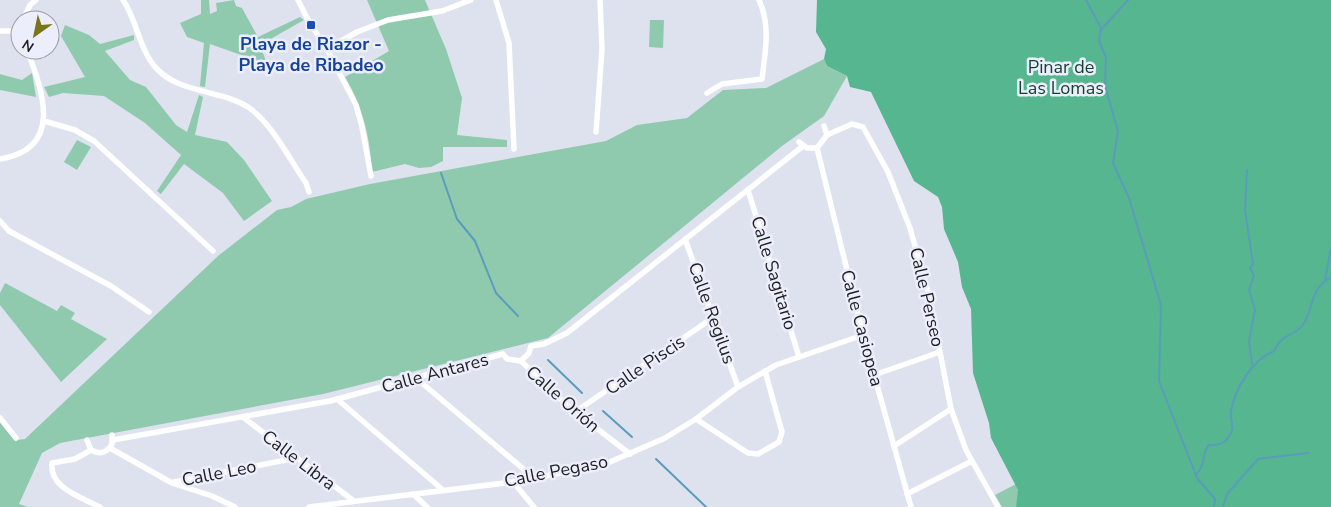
<svg xmlns="http://www.w3.org/2000/svg" width="1331" height="507" viewBox="0 0 1331 507" font-family="'Nunito Sans',sans-serif">
<rect width="100%" height="100%" fill="#dee2ee"/>
<g fill="#8fcaaf">
<path d="M201,0h8l1,14 7,-3 -1,-8 18,-3 2,6 6,2 16,29 42,-20 4,3 -44,25 7,19 -57,-20 -5,43 -5,-1 4,-43 -17,-6 -7,-14 21,-9z"/>
<path d="M367,0h58l21,49 16,49 -5,37 50,5v7h-64v14l-12,6 -12,1 -14,-4 -33,8c-2,-35 -9,-65 -27,-95l44,-26z"/>
<path d="M650,20h14l-1,28 -14,-1z"/>
<path d="M65,25l24,10 11,9 34,-9v5l-29,11 25,29 16,7 30,38 11,7 12,-37 4,2 -8,38 32,7 17,18 28,41 -28,20 -21,-28 -39,-29 -23,30 -4,-3 24,-36 -36,-32 -41,-27 -41,-3 -14,4 -5,-10 41,-10 -24,-41z"/>
<path d="M824,59l3,7 20,10 -23,40 -42,30 -234,192 -225,56 -263,49 -18,10 -23,51 9,3h-28v-85l17,18 8,-1 193,-183 59,-46 14,-3 15,-8 64,-15 236,-43 31,-16 50,-7 36,-28 43,-2z"/>
<path d="M32,73l4,24 -36,-7v-16l22,6z"/>
<path d="M77,140l14,7 -14,23 -13,-8z"/>
<path d="M5,283l52,28 4,-6 14,8 -4,6 36,20 -46,43 -61,-77v-12z"/>
<path d="M1016,484l3,10 -3,13h-14l-7,-12z"/>
</g>
<path fill="#56b68f" d="M817,0h514v507h-315l2,-17 -27,-52 -2,-15 -16,-50 -2,-64 -9,-22 -4,-25 -14,-33 -2,-22 -4,-10 -24,-16 -43,-89 -21,-5 -3,-11 -20,-10 -3,-7 2,-10 -10,-17z"/>
<g fill="none" stroke-linecap="round" stroke-linejoin="round">
<g stroke="#5a9cbc" stroke-width="2">
<path d="M1086,0l15,28 -2,13 7,17 -1,28 13,45 -5,32 16,35 32,107 -2,76 38,97 18,21 -1,8"/>
<path d="M1100,31l28,-31"/>
<path d="M1247,170l-2,40 8,54 -3,4 4,7 -5,15 6,20 -6,31 3,23"/>
<path d="M441,173l16,46 18,22 21,52 22,23"/>
<path d="M1325,281l6,-34"/>
<path d="M548,360l34,33"/>
<path d="M603,411l29,26"/>
<path d="M656,459l50,48"/>
<path d="M1196,474c10,-8 5,-20 13,-29 11,1 19,-3 23,-15 1,-6 -2,-13 -1,-19 4,-23 22,-52 43,-60 7,-17 20,-15 28,-25 13,-17 6,-36 29,-49"/>
<path d="M1223,507l4,-13 31,-35 50,-6"/>
</g>
<g stroke="#fff" stroke-width="5.5">
<path d="M123,0c14,20 16,50 34,69 24,25 62,20 91,38 23,15 42,53 58,76l3,9"/>
<path d="M298,0l11,22 18,27 29,56 6,22 9,49"/>
<path d="M496,0l13,43 5,106"/>
<path d="M23,20l7,-15 6,-5"/>
<path d="M0,31h20"/>
<path d="M327,49l30,-17 31,-12 54,-9 29,-11"/>
<path d="M707,93l15,-9 40,-5c3,-27 9,-53 -3,-79"/>
<path d="M44,121l31,9 19,11 119,110"/>
<path d="M596,132l6,-83 -2,-49"/>
<path d="M827,135l25,-11 11,3 25,45 22,56 19,67 22,114 15,41 32,57"/>
<path d="M799,142l8,6h10l10,-13 -3,-9"/>
<path d="M817,148l46,187 48,172"/>
<path d="M0,159c64,-10 43,-68 27,-109"/>
<path d="M748,190l51,167"/>
<path d="M0,221l9,10 102,55 38,26"/>
<path d="M685,239l53,148"/>
<path d="M521,361l48,46 61,47"/>
<path d="M874,375l66,-23"/>
<path d="M416,378l118,100"/>
<path d="M337,399l106,91"/>
<path d="M575,412l139,-95"/>
<path d="M0,418l16,20"/>
<path d="M244,418l110,83"/>
<path d="M696,419l52,34 10,1 21,-12 3,-10 -17,-61"/>
<path d="M87,440l4,10c9,5 16,3 21,-6v-9"/>
<path d="M113,440l217,-39 173,-47 4,5 14,2 8,-8 2,-7 13,-2 23,-11 236,-187"/>
<path d="M894,446l57,-37"/>
<path d="M110,448l62,35 40,13 23,11"/>
<path d="M91,450l-16,9 -23,4c-3,25 29,34 48,44"/>
<path d="M174,482l122,-24"/>
<path d="M513,482l21,25"/>
<path d="M413,494l14,13"/>
<path d="M907,494l65,-33"/>
<path d="M309,507l204,-25 90,-17 62,-27 31,-19 42,-32 38,-22 87,-30"/>
</g>
</g>
<rect fill="#1a4fb4" stroke="#eceffb" stroke-width="2" x="306" y="20" width="10" height="10" rx="2.5"/>
<g text-anchor="middle" stroke-width="5" stroke-linejoin="round" paint-order="stroke">
<g font-size="18" font-weight="bold" fill="#164399" stroke="#eceffb">
<text x="311" y="50">Playa de Riazor -<tspan x="311" dy="21">Playa de Ribadeo</tspan></text>
</g>
<g font-size="18" fill="#153f2f" stroke="#eceffb">
<text x="1061" y="73">Pinar de<tspan x="1061" dy="21">Las Lomas</tspan></text>
</g>
<g font-size="18" fill="#1e1f23" stroke="#eceffb">
<text transform="translate(774 273) rotate(73)" y="6">Calle Sagitario</text>
<text transform="translate(927 297) rotate(77)" y="6">Calle Perseo</text>
<text transform="translate(712 313) rotate(70)" y="6">Calle Regilus</text>
<text transform="translate(862 328) rotate(75)" y="6">Calle Casiopea</text>
<text transform="translate(645 365) rotate(-34)" y="6">Calle Piscis</text>
<text transform="translate(435 373) rotate(-15)" y="6">Calle Antares</text>
<text transform="translate(563 399) rotate(41)" y="6">Calle Orión</text>
<text transform="translate(299 460) rotate(37)" y="6">Calle Libra</text>
<text transform="translate(556 471) rotate(-11)" y="6">Calle Pegaso</text>
<text transform="translate(219 473) rotate(-11)" y="6">Calle Leo</text>
</g>
</g>
<g transform="translate(35 35) rotate(213)"><circle r="24" fill="#eceffb" stroke="#9a9ca5"/>
<path d="M0-4L9 19L0 12L-9 19Z" fill="#7a7519"/>
<text y="-8" font-size="14" font-weight="bold" text-anchor="middle" fill="#1e1f23">N</text>
</g>
</svg>
